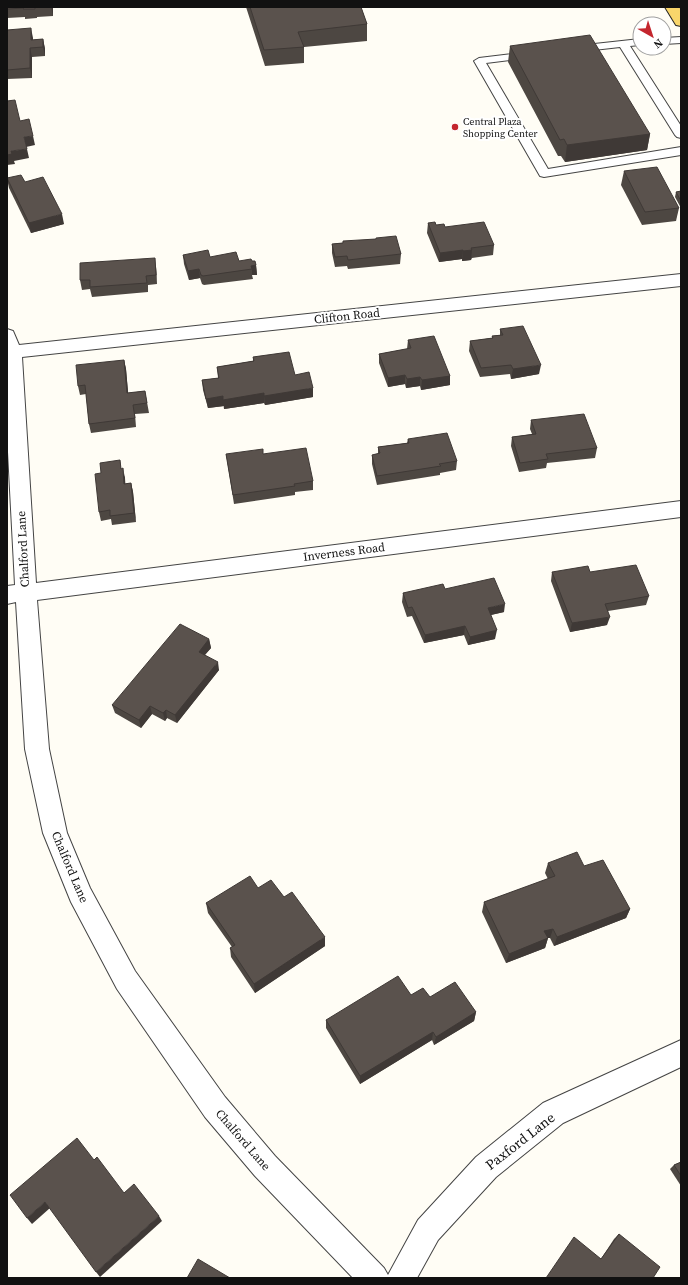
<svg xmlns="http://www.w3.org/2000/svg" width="688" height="1285" viewBox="0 0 688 1285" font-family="'Source Serif 4',serif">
<rect width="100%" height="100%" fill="#fffdf5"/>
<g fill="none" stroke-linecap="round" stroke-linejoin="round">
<defs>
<g id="lane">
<path d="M681,37v6l-17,1v-6z"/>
<path d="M640,39v6l-10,1 51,80v12l-4,-1 -2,-2 -55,-88 -44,5 -5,-3 5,-3z"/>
<path d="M529,52l5,3 -1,2 -47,6 62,106 133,-22v8l-137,22 -4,-1 -66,-115 5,-3z"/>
</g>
<path id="street" d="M681,274v12l-659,71 14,226 645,-82v16l-644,83 12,149 18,84 23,55 45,83 90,126 50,59 109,112 4,7 30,-55 58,-63 67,-54 138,-63v27l-118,56 -67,54 -58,63 -21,38h-64l-98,-102 -50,-59 -88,-128 -46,-87 -28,-69 -18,-84 -9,-147 -9,2v-18l8,-1 -8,-152v-104l6,2 6,14z"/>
<path id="primary" d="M665,7h14l2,3v16l-5,-1z"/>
</defs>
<use href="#lane" stroke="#444" stroke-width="2"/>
<use href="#street" stroke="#444" stroke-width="2"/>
<use href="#primary" stroke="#222" stroke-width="2"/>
<use href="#lane" fill="#fff" fill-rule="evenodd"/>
<use href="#street" fill="#fff" fill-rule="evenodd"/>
<use href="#primary" fill="#f9d66b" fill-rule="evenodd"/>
</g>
<g fill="#4d4742">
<path d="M7,7h46v9l-16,1v1l-12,1v-2l-18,1z"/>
<path d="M246,7h115l6,17v17l-63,6v16l-39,3z"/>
<path d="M7,30l26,8v2l10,-1 2,10v7l-13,1v21l-25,1z"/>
<path d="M510,46l140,88 -3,16 -82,12 -4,-6h-3l-50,-94z"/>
<path d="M624,171l55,37 -3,13 -34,4 -21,-40z"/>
<path d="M7,179l57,45 -33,9 -22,-45z"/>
<path d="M681,191v17l-6,-11 1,-5z"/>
<path d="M428,223l17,4 49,18 -1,10 -21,3 -1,2 -9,1v-2l-23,3 -12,-29z"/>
<path d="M376,238l25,16 -1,10 -52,5 -1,-3 -12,1 -3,-14v-9l44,-5z"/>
<path d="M183,255l27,2 29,4h13l4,4 1,10h-5l1,4 -49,6 -2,-1 -2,-6 -11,2 -5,-16z"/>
<path d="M156,267l1,17 -9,1v7l-56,5 -2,-8 -8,1 -2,-10z"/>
<path d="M500,329l39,45 -28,5 -1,-5 -30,3 -11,-26 1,-10 22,-3v-2l8,-1z"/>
<path d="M408,340l42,36v9l-29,5 -1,-4 -14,2 -1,-4 -17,3 -9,-24v-9l28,-5z"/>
<path d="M253,357l42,18 18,22 -48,8 -1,-2 -40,6v-3l-16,2 -5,-18 -1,-10 16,-2 -1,-11 36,-6z"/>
<path d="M124,360l2,9 2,24 17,-2 4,22 -14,1 1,13 -45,6 -2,-9 -3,-30 -6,1 -2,-9z"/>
<path d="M531,420l66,28 -2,10 -48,5 -1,5 -27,4 -8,-26 1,-9 20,-3 -2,-5z"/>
<path d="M408,439l49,22 -1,9 -16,3v2l-63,10 -5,-21v-9l6,-1v-7l29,-4z"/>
<path d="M226,454h37l50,27v9l-18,2v3l-61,9z"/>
<path d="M120,460l1,9 4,9v6l6,-1 2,9 3,30 -24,3 -1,-6 -10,2 -2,-9 2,-39z"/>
<path d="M552,572h38l59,24 -3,9 -38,6 -1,14 -37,7 -19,-51z"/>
<path d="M445,589l59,23 -13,3 4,24 -27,6 -4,-10 -40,8 -12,-27 -5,1 -5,-15 1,-9z"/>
<path d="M209,639l2,9 -6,7 14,15 -42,53 -10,-5 -2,3 -13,-7 -11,14 -26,-15 -3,-8z"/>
<path d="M548,863l36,3 46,43 -4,9 -72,28 -4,-8h-2l-3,10 -39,15 -24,-51 2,-10 64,-23 -3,-6z"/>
<path d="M258,888l26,9 41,49 -70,47 -24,-36 -1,-9 2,-1 -24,-34 -2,-10z"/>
<path d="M430,997l46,15 -2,9 -40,24 -2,-5 -72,44 -34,-56v-8z"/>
<path d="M681,1162v24l-11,-17 4,-4z"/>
<path d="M619,1234l34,44 -52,-19 13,-20z"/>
</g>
<g fill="#3f3936">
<path d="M51,7h2v9z"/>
<path d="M31,28l2,10v10l-2,-8z"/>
<path d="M43,39l2,10v7l-2,-9z"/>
<path d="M30,48l2,9v21l-2,-10z"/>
<path d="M650,134l-3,16 -82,12 2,-17z"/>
<path d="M33,136l2,9 -9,2 -2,-10z"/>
<path d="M27,149l2,9 -15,3 1,3 -8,1v-10l4,-4z"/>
<path d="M62,214l2,10 -33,9 -2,-10z"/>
<path d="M463,250l-1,9 -23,3 1,-9z"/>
<path d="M472,250l-1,10 -9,1 1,-10z"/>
<path d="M155,258l1,9 1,17 -1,-9z"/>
<path d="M256,265l1,10h-5v-6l-1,-3z"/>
<path d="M199,269l1,9 -11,2 -1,-9z"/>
<path d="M124,360l2,9 3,33 -2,-9z"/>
<path d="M541,365l-2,9 -28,5 2,-10z"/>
<path d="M405,375v9l-17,3v-9z"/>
<path d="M450,376v9l-29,5 1,-10z"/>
<path d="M420,377v9l-14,2 1,-9z"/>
<path d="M313,388v9l-48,8 -1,-9z"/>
<path d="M264,393v10l-40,6 -1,-9z"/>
<path d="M223,396l1,10 -16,2 -2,-9z"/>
<path d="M123,468l2,10 1,15 -2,-9z"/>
<path d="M131,483l2,9 3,30 -2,-9z"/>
<path d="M505,604l-1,8 -18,4 2,-8z"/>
<path d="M610,617l-3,8 -37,7 2,-9z"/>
<path d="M465,626l-1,9 -40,8 1,-8z"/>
<path d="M497,630l-2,9 -27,6 2,-8z"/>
<path d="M209,639l2,9 -11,12 -1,-8z"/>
<path d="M218,662l1,8 -42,53 -2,-8z"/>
<path d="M150,706l2,8 -11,14 -2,-8z"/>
<path d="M166,710l1,8 -2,3 -2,-8z"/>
<path d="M630,909l-4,9 -72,28 3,-9z"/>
<path d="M553,929l-3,9h-2l-3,10 -39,15 3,-9 35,-23z"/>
<path d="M325,937v9l-70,47 -1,-9z"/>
<path d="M476,1012l-2,9 -40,24 2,-8z"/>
<path d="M433,1032l-1,8 -72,44v-8z"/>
<path d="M45,1202l5,6 -18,16 -5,-6z"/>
<path d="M159,1216l3,5 -62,56 -4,-5z"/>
</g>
<g fill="#5a524d" stroke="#3f3936">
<path d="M7,7h30h-2v2h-12l1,-1 -17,1z"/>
<path d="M250,7h111l6,17 -69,8 6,15 -40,3z"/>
<path d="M31,28v12l12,-1v8l-13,1v20l-23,2v-40z"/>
<path d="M590,35l60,99 -83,11 -3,-6 -4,1 -50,-94z"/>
<path d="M15,100l5,21 9,-2 4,17 -9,1 3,12 -16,2 1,3 -5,1v-54z"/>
<path d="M657,167l22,41 -34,4 -21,-41z"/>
<path d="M21,175l4,7 18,-5 19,37 -33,9 -22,-45z"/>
<path d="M681,191v10l-5,-9z"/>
<path d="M435,222l1,3 8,-1 1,3 39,-5 10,23 -23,3 1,2 -9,1v-1l-23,3 -12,-30z"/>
<path d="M396,236l5,18 -53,6 -1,-4 -12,1 -3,-13 11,-1v-2l33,-2v-1z"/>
<path d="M208,250l2,7 26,-5 3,9 12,-2 1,2h3l1,4 -5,1 1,3 -49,7 -2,-1 -2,-6 -11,2 -5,-16z"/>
<path d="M155,258l1,17 -10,1 1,7 -57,4v-7h-10v-17z"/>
<path d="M523,326l18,39 -28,4 -2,-4 -30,3 -11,-27 23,-3 -1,-2 11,-1 -3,-6z"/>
<path d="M434,336l16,40 -28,4 -2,-3 -13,2 -2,-4 -17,3 -9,-24 32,-6 -3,-8z"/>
<path d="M289,352l6,23 14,-3 4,16 -49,8v-3l-41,7v-4l-17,3 -4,-19 17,-2 -2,-11 37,-6 -1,-4z"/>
<path d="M124,360l3,33 18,-2 2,12 -14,2 2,13 -46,6 -4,-39 -7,1 -2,-21z"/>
<path d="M584,414l13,34 -51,6 2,5 -28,4 -8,-26 24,-3 -5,-14z"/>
<path d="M447,433l10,28 -18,3 2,2 -64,10 -5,-21 8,-2 -2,-6 31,-4 -1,-4z"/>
<path d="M306,448l7,33 -19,3 1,2 -62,9 -7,-41 37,-5v5z"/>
<path d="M120,460l1,9 2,-1 1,16 7,-1 3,30 -24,3v-6l-11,2 -4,-38 6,-1 -1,-10z"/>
<path d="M636,565l13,31 -44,8 5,13 -38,6 -20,-51 36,-6 2,6z"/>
<path d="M494,578l11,26 -17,4 9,22 -27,7 -5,-11 -40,9 -13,-28 -4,1 -5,-15 40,-9 2,5z"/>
<path d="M180,624l29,15 -10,13 19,10 -43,53 -9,-5 -3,3 -13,-7 -11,14 -27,-15z"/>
<path d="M577,852l7,14 19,-6 27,49 -73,28 -4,-8 -9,2 4,7 -39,16 -25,-52 71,-26 -7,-13z"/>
<path d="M250,876l8,12 13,-8 13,17 8,-5 33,45 -71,47 -24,-36 5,-3 -29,-42z"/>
<path d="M398,976l13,19 12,-7 7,9 25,-15 21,30 -40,25 -3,-5 -73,44 -34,-56z"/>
<path d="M77,1138l17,22 3,-3 27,36 10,-9 25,32 -63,56 -51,-70 -18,16 -17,-23z"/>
<path d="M681,1162v14l-7,-11z"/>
<path d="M619,1234l41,33 -7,11h-107l28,-41 27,22z"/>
<path d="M198,1259l32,19h-43z"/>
</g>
<circle fill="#c4262e" stroke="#fff" stroke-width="1.5" cx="455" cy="127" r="4"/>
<g text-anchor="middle" stroke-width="4" stroke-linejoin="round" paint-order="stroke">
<g font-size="10" fill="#111" stroke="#fff" text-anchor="start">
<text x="463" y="125">Central Plaza<tspan x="463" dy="12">Shopping Center</tspan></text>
</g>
<g font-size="12" fill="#111" stroke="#fff">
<text transform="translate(347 316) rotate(-6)" y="4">Clifton Road</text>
<text transform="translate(23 549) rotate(-93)" y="4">Chalford Lane</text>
<text transform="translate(344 552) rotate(-7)" y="4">Inverness Road</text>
<text transform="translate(70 867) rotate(67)" y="4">Chalford Lane</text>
<text transform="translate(243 1140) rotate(49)" y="4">Chalford Lane</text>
</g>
<g font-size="14" fill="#111" stroke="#fff">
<text transform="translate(520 1141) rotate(-38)" y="5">Paxford Lane</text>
</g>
</g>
<rect width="688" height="1285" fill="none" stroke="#111111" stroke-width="16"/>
<g transform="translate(652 36) rotate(141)"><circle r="19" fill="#ffffff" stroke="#a0a0a0"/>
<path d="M0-3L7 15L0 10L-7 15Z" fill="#c4262e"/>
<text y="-6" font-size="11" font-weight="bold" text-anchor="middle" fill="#111111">N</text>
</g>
</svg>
